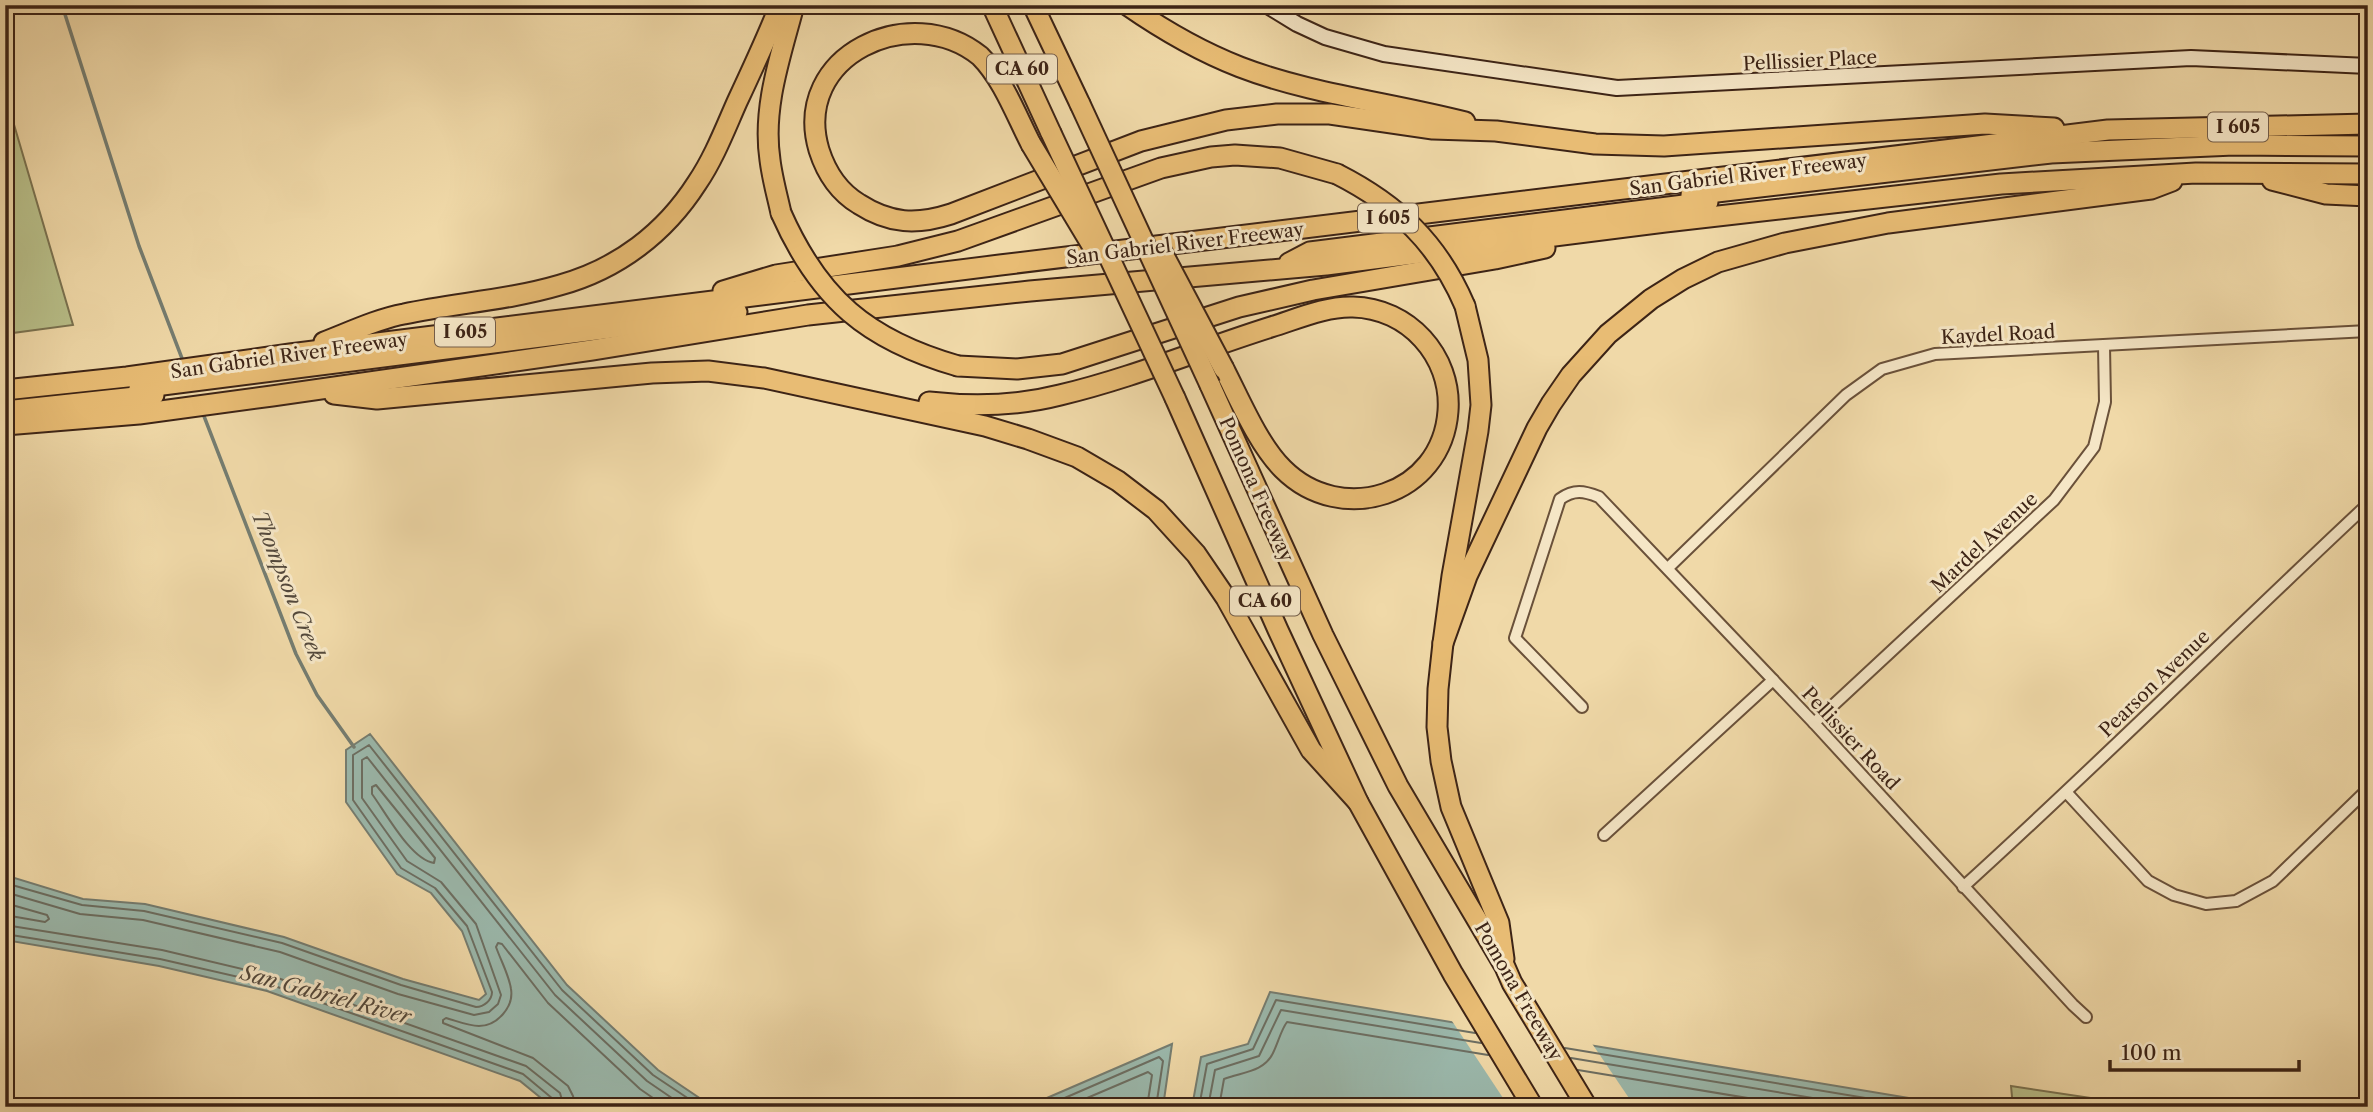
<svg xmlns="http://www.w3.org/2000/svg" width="2373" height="1112" viewBox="0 0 2373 1112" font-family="'Libre Caslon Text',serif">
<rect width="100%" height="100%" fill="#f0d9a8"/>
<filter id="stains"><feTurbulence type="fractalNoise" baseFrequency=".00286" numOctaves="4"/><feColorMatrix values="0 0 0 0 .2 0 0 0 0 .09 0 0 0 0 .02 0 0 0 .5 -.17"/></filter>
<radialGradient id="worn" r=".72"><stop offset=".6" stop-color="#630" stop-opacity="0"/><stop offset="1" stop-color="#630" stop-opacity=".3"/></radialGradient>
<g fill="#b8bf89" stroke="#7a7250" stroke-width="2">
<path d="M5,94l68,231 -68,9z"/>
<path d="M2011,1086l140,21h-138z"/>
</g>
<g fill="#9bb9ad" stroke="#757d71" stroke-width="2">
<path d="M370,734l197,251 91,85 52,35 11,2h-169l-32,-26 -253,-90 -108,-25 -154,-26v-65l78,24 62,5 139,33 119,42 76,21 7,-6 -24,-63 -31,-38 -34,-19 -51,-72v-52z"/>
<path d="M1270,992l693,115h-771l9,-50 47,-13z"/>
<path d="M1172,1044l-9,63h-137z"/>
</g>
<path fill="#f0d9a8" d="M1450,1018l141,24 44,65h-126z"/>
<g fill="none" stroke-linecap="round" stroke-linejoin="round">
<g stroke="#6c6e62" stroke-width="2">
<path d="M376,785l59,73 -1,5c-23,-3 -48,-50 -62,-69v-7z"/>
<path d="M5,883l77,22 62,6 138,32 119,42 75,22c8,0 16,-7 16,-15l-25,-66 -32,-38 -34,-20 -48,-68v-45l16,-10 193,245 91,85 48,32"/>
<path d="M5,892l75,22 63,6 137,32 118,42 76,21 15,-3 9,-8 3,-9 -25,-71 -35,-42 -34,-21 -45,-63v-38l5,-3 188,238 92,86 38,26"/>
<path d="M5,903l42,12 2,4 -4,3 -40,-7"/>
<path d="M5,925l157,25 110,26 254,90 34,27 4,14"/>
<path d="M5,934l155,25 109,25 254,90 30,25 2,8"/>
<path d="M1565,1048l355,59"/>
<path d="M1571,1058l296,49"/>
<path d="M1578,1070l224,37"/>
<path d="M575,1107l-2,-11 -5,-10 -35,-28 -90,-35v-3l3,-2c11,3 22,8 33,8 18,0 35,-19 32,-37 -2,-14 -10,-28 -15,-42l2,-4 4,1 46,59 92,86 26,18"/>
<path d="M1044,1107l115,-50 4,4 -7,46"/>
<path d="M1066,1107l82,-35 4,3 -5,32"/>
<path d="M1199,1107l8,-43 46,-15 23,-49 199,33"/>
<path d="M1208,1107l7,-37 44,-14 22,-46 200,33"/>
<path d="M1219,1107l5,-28c18,-7 40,-7 49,-26 5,-10 8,-23 14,-31l201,33"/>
</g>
<g stroke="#757d71" stroke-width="3.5">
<path d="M62,5l77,241 44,115"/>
<path d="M202,411l94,243 21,41 37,52"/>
</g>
<defs>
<g id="minor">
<path d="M1668,568l178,-173 36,-26 53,-15 433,-23"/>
<path d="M1582,707l-67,-69 45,-139c14,-10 24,-8 39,-2l215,226 259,282 13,12"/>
<path d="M1814,723l240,-223 40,-53 11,-45 -1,-56"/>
<path d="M2067,793l81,88 26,14 32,9 30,-3 37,-20 95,-92"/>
<path d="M1604,835l169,-155"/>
<path d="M1963,887c138,-125 269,-256 405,-383"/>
</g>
<path id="secondary" d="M1266,5l31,19 28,13 59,17 233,34 574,-30 177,8"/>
<g id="motorway">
<path d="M992,5l59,128"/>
<path d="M1033,5l47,99"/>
<path d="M1127,5c36,25 72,46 113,62 70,27 152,36 225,55"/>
<path d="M1031,144c-15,-29 -28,-65 -51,-88 -69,-56 -189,-1 -161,94 7,22 20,42 40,54 31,20 58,21 92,10l190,-73 85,-21 51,-6h53l103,15 63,2 99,13 69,2 321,-22 69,4"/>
<path d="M2272,180l54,14 42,2"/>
<path d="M1691,195l360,-42 183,-8 134,1"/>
<path d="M781,213c-4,-18 -9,-36 -11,-53 -8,-53 11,-105 24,-155"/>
<path d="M1289,263l21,-11 398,-50"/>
<path d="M723,291l53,-16 122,-19 60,-15 203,-73 50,-11 24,-2 45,3 57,16"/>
<path d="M1465,306l13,54 3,45 -3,26 -26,145 -9,67 -5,46 -1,38 4,34 10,46 48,116 5,36"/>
<path d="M324,342c26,-10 53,-23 80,-28 52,-11 105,-14 156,-29 58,-16 105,-52 137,-102 17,-25 28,-54 40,-81 15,-32 30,-64 43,-97"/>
<path d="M958,366l59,3 45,-5 177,-57 74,-17 182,-31 50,-11"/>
<path d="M1210,385l113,250 75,151 107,181 7,16 75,124"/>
<path d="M139,388l598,-76"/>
<path d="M5,390l122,-13 163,-23 710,-89 1108,-135 260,-6"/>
<path d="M334,394l43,5 275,-26 56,-2 56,7 221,48 43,13 49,18 41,24 38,29 40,44 30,44 85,152 47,52"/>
<path d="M1175,398l103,232 80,172 95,172 80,133"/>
<path d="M929,402c45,5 88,4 131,-7 72,-17 141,-46 211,-68 26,-8 55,-21 82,-20 55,1 99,49 95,104 -6,85 -107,116 -165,58 -25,-25 -43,-69 -59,-100"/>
<path d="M5,411l149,-16"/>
<path d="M5,425l134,-11 133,-18 320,-46 216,-35 222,-24 296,-26 339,-43 336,-38 195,-11 172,1"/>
<path d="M1443,643l24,-67 70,-148 14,-24 20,-29 37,-41 43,-35 32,-20 35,-17 67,-19 103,-20 263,-34 21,-8"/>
</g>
</defs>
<use href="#minor" stroke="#6a513a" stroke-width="14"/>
<use href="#secondary" stroke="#3d2416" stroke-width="18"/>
<use href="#motorway" stroke="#3d2416" stroke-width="23"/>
<use href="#minor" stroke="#f5e6c6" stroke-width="10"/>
<use href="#secondary" stroke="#f5e6c6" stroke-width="14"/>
<use href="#motorway" stroke="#e8bc74" stroke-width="19"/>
<defs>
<g id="motorway-bridge">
<path d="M1080,104l130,281"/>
<path d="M1051,133l124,265"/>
<path d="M1031,144l62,103"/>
<path d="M1337,174c61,31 101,69 128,132"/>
<path d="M781,213c38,86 86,127 177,153"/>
<path d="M1162,252l62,117"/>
</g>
</defs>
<use href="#motorway-bridge" stroke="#3d2416" stroke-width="23" stroke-linecap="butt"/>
<use href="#motorway-bridge" stroke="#e8bc74" stroke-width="19"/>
</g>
<g text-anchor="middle" stroke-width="6" stroke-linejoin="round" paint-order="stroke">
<g fill="#f5e6c6" stroke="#745e4b" stroke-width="2">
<rect x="987" y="54.5" width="70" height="29" rx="5"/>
<rect x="2208" y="112.5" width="60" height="29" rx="5"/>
<rect x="1358" y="203.5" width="60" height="29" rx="5"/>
<rect x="435" y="317.5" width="60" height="29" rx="5"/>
<rect x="1230" y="586.5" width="70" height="29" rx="5"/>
</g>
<g font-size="18" font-weight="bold" fill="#3d2416">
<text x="1022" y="75">CA 60</text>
<text x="2238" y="133">I 605</text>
<text x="1388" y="224">I 605</text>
<text x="465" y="338">I 605</text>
<text x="1265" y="607">CA 60</text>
</g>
<g font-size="19" fill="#3d2416" stroke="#f5e6c6">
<text transform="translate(1810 60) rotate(-3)" y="7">Pellissier Place</text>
<text transform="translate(1748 174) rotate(-7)" y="7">San Gabriel River Freeway</text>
<text transform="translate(1185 243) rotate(-7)" y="7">San Gabriel River Freeway</text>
<text transform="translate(1998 334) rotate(-3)" y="7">Kaydel Road</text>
<text transform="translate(289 355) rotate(-8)" y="7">San Gabriel River Freeway</text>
<text transform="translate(1257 489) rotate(66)" y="7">Pomona Freeway</text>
<text transform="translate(1984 542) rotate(-43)" y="7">Mardel Avenue</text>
<text transform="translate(2154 683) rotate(-44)" y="7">Pearson Avenue</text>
<text transform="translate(1851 738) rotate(47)" y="7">Pellissier Road</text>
<text transform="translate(1519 991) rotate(60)" y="7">Pomona Freeway</text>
</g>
<g font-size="21" font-style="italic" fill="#54493c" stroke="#f5e6c6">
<text transform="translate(288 586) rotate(68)" y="7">Thompson Creek</text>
<text transform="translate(326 995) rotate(15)" y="7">San Gabriel River</text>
</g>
</g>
<rect width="2373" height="1112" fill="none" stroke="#f0d9a8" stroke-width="28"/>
<rect x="7" y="7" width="2359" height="1098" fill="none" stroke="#3d2416" stroke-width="3.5"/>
<rect x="14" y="14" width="2345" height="1084" fill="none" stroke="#3d2416" stroke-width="2"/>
<path d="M2110 1060v10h189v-10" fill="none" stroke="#3d2416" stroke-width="3.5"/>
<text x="2121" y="1060" font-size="21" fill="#3d2416" stroke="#f5e6c6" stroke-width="5" paint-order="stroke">100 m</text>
<rect width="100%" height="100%" filter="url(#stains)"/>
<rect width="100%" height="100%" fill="url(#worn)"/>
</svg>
